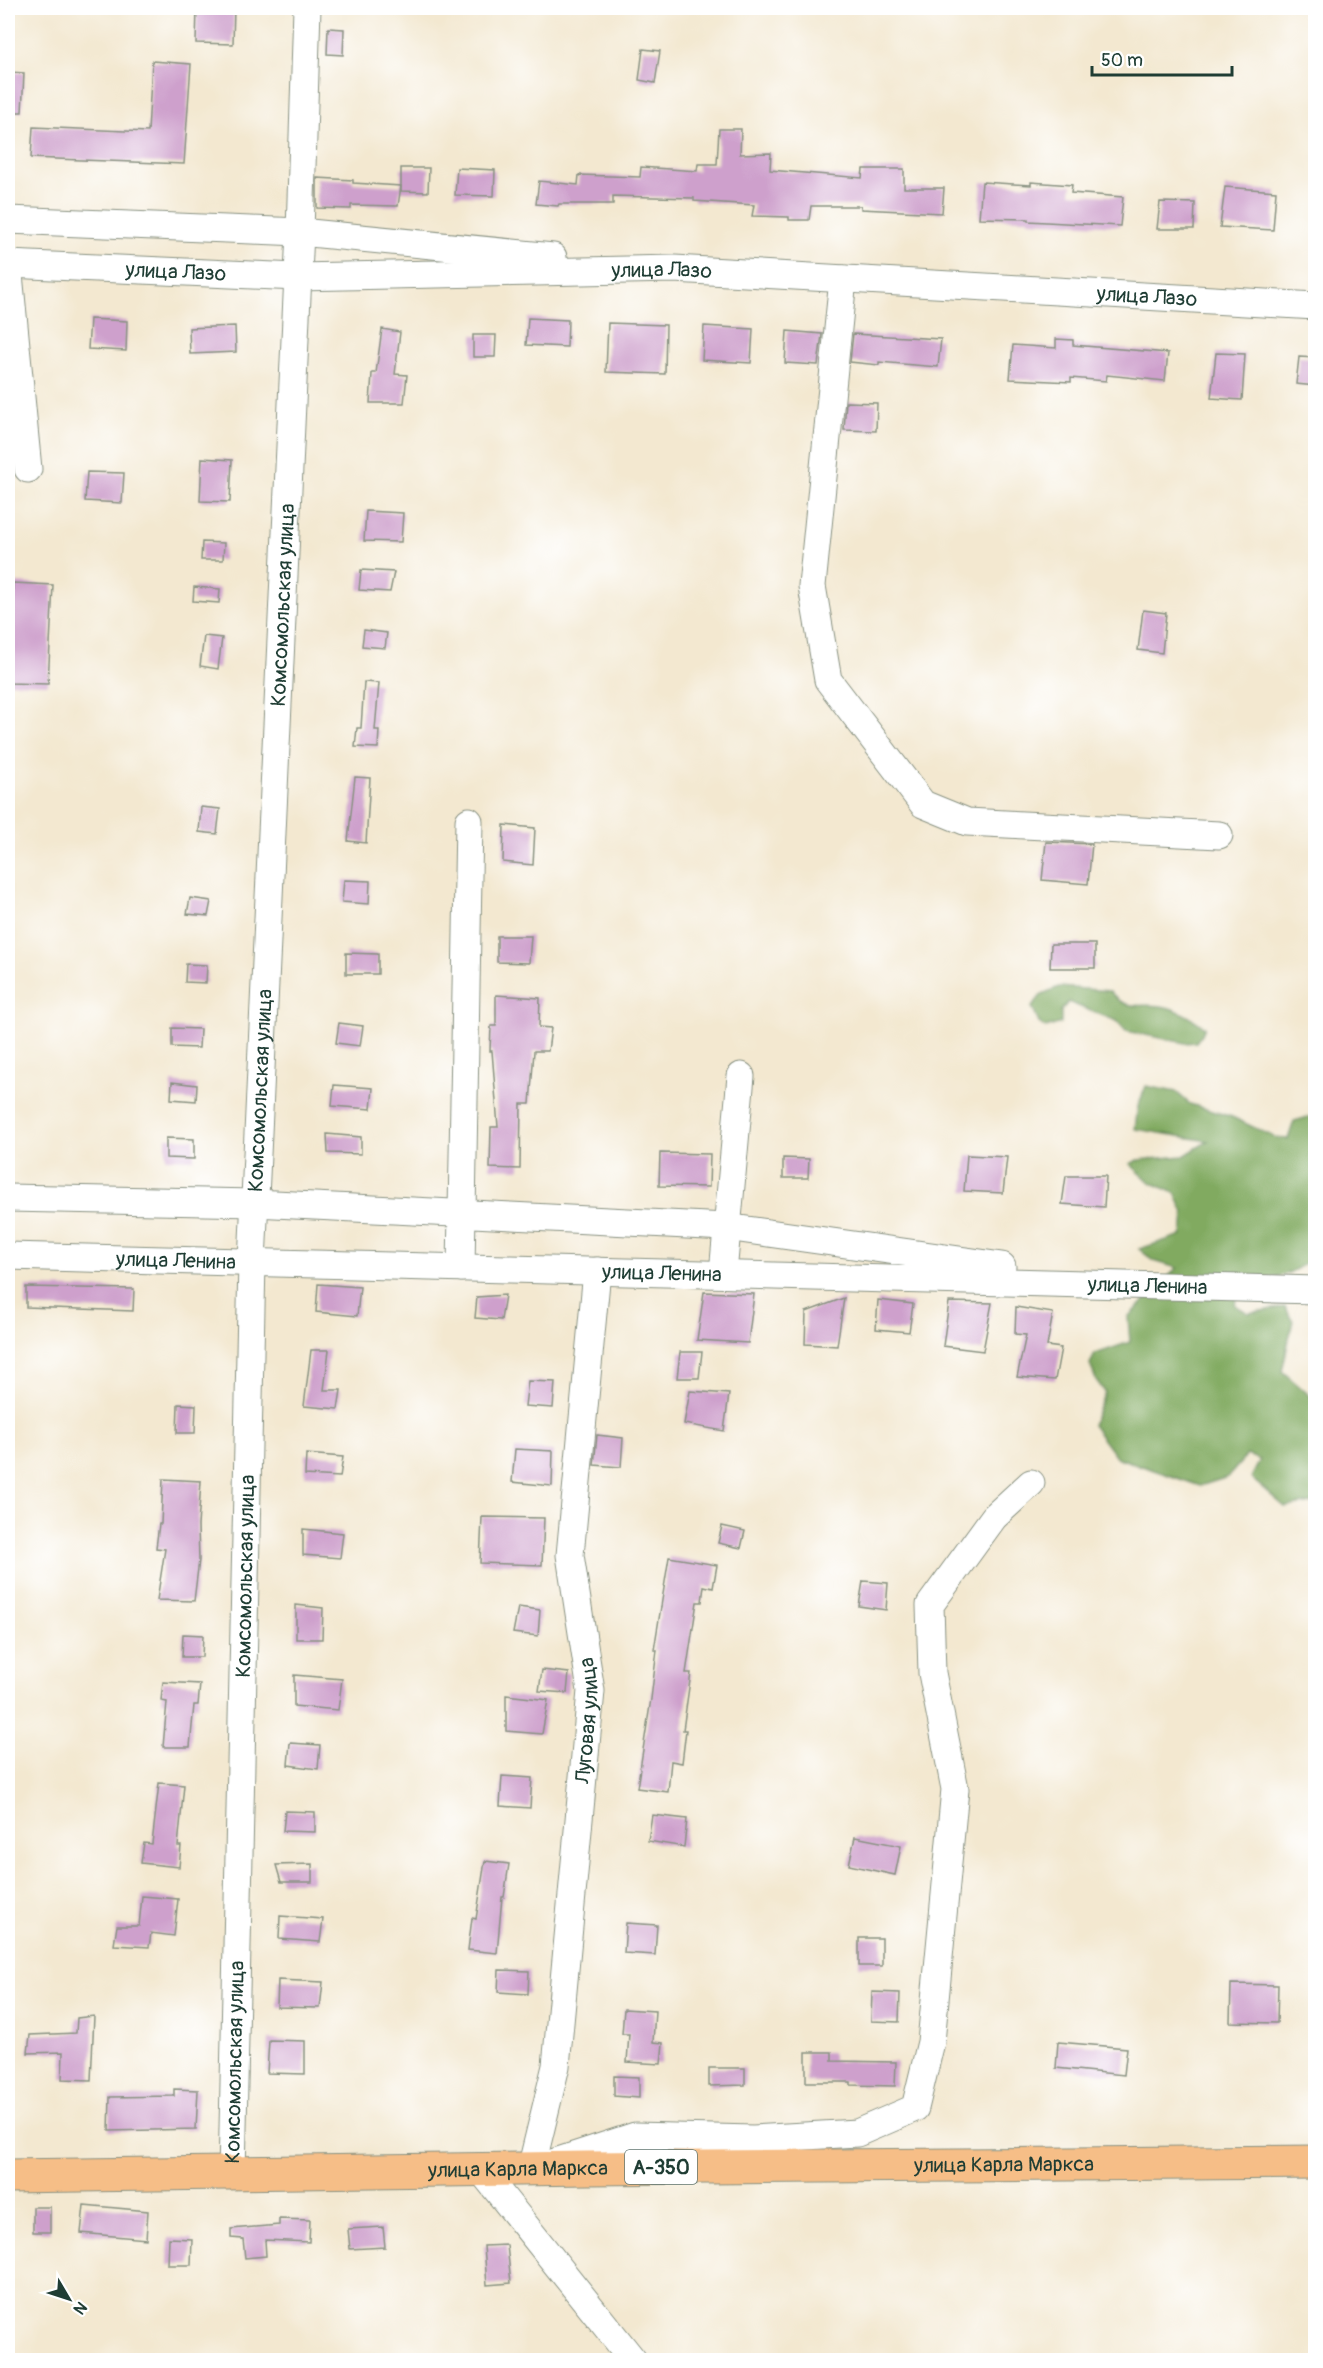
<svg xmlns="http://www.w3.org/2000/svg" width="1323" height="2368" viewBox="0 0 1323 2368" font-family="Pangolin,sans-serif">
<rect width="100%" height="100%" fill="#fff"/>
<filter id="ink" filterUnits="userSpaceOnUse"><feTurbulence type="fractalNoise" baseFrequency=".0167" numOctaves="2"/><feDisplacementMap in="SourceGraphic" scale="12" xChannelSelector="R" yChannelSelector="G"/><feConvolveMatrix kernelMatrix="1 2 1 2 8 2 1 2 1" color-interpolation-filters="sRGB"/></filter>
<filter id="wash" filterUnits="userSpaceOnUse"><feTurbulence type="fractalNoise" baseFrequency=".008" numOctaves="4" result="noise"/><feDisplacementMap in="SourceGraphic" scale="24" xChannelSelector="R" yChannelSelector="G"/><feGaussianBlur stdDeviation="1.35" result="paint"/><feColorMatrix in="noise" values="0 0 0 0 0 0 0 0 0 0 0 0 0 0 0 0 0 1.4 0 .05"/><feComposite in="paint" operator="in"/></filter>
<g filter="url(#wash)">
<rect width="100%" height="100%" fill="#f3e8d0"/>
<g fill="#81aa61" stroke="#50744a" stroke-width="1.5">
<path d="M1059,987l51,4c17,23 32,10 56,16 14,3 27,12 39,20l-3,7 -6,8 -11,1 -59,-12 -9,-10 -49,-19 -7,9v12l-15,5 -7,-5 -7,-16 10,-13z"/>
<path d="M1146,1086l30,6 14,12 42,13 44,21 12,1 6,-18 21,-6v141c-30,24 -39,22 -76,23l-4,26 13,8 37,-6 8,13 -11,51 33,29v106l-3,-3 -27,4 -34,-29 9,-18 -13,-5 -19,22 -28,9 -84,-29 -24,-32 13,-33 -9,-12 -6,-16 5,-10 35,-12 -2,-25 49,-49 -23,-7 -15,-12 43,-14 2,-22 -9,-20 -25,-11 -20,-18 8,-4 46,-4 24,-15 -73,-12 3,-23z"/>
</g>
<g id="blocks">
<g fill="#cea0cc">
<path d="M197,8h37l-1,36 -37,-1z"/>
<path d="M328,28l16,1 -1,26 -16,-1z"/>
<path d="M643,49l17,2 -5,32 -16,-3z"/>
<path d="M152,61l39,3 -7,100 -153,-6 2,-31 115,5z"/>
<path d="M8,72l16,1 -2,39h-14z"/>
<path d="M719,129h22l-1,25 31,-1 -1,17 92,8 1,-9h41v19h40l-2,25 -81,-4v-3h-50l-2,14h-20v-3l-37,-1 2,-11 -60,-4v-3l-81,-2v8h-54l-1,2 -22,-2 3,-23 39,4 1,-10 61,2 1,-10 56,4 1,-7h19z"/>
<path d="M401,168h28l-1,24 -27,-1z"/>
<path d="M457,168l38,2 -1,26 -39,-1z"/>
<path d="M317,178l36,2v3l48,3 -3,20 -47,-1v4l-34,-1z"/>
<path d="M982,182l49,3v-3l41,3 -1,8 52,4 -3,29 -92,-5v-2l-49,-1z"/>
<path d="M1225,187l51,4 -3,39 -53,-3z"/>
<path d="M1160,202l35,1 -1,26h-37z"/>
<path d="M528,318l40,2 -1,27 -41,-2z"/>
<path d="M90,319l37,2 -1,30 -38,-2z"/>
<path d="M608,323l58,2 -1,49 -59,-2z"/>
<path d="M235,326l1,26 -46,2 -1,-26z"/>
<path d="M704,326l49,3 -2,34 -49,-3z"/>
<path d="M382,329l18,3 -5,42 12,1 -3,28h-34l2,-30h4z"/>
<path d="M787,331l35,3 -4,31 -33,-2z"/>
<path d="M853,334l88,5 -3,28 -59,-5v3l-29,-3z"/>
<path d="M473,335h23l-1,22h-22z"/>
<path d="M1056,339l17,1v5l95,8 -3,28 -58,-6 -1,6 -35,-3v4l-61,-3 3,-34 43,3z"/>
<path d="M1216,353l29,1 -3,46 -31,-2z"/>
<path d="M1299,357l17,1v28l-20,-2z"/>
<path d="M846,402l31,1 -1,28 -32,-1z"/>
<path d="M202,458l30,2 -2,42 -30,-1z"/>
<path d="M87,472l37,1 -2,30 -37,-2z"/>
<path d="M366,511l37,2 -2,29 -37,-1z"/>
<path d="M202,542l22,1 -1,17h-22z"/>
<path d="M361,570l33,2 -4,20 -31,-2z"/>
<path d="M13,583l40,2 -5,99 -40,-1v-49l3,1z"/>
<path d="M194,587l26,2 -1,14 -26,-2z"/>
<path d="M1143,610l23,3 -4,40 -24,-3z"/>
<path d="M364,630l23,3 -2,15 -23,-2z"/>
<path d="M204,636l18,2 -4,31 -18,-3z"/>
<path d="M364,682l15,1 -4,47h4l-1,18 -23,-1 2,-19h4z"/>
<path d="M355,777l15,1 -4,65 -18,-2z"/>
<path d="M201,807l19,2 -3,25 -18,-2z"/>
<path d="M504,825l31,3 -2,37 -30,-3z"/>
<path d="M1046,842l46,2 -4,40 -46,-4z"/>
<path d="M344,880l26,1 -1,23 -27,-2z"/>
<path d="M190,898l21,3 -3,15 -21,-2z"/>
<path d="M497,936h34l-2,27 -32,-1z"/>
<path d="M1051,944h44v24h-45z"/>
<path d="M346,953l32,1v20h-32z"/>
<path d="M186,964l21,1 -1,18 -21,-1z"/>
<path d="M496,995l44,3 -1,29 12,1 -3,23h-14l-4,53h-9l-1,65 -30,-1 1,-41h7l-6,-76h-2l1,-25h5z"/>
<path d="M339,1023l24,3 -3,20 -24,-3z"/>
<path d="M172,1028l28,1 -1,19 -27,-1z"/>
<path d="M172,1082l25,3 -1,16 -25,-2z"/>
<path d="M334,1085l39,3 -2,21 -39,-3z"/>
<path d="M327,1134l34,3v17l-33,-1z"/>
<path d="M166,1138l28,1v20l-28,-1z"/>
<path d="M660,1153l50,1 -1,33 -50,-1z"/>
<path d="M967,1155l40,2 -4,36 -39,-2z"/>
<path d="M783,1158l26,1 -1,19h-25z"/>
<path d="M1066,1176h40l-2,31 -42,-3z"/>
<path d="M318,1284l42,3 -3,29 -41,-4z"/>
<path d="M26,1287l108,2 -1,22 -107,-4z"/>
<path d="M704,1292l50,2 -6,49 -51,-3z"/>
<path d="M505,1295l-4,25 -26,-2 2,-21z"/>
<path d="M844,1298l-7,48 -32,-2 1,-32z"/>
<path d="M878,1300l35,4 -4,28 -33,-3z"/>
<path d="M949,1302l43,1 -9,48 -40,-5z"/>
<path d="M1016,1307l37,6 -6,33 14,2 -6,32 -38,-3 9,-42 -11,-1z"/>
<path d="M311,1350h18l-5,40h17l-3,19 -34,-3z"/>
<path d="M680,1352h22l-3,26h-22z"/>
<path d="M528,1381l27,1 -2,26 -28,-2z"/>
<path d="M690,1391l39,3 -5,37 -40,-7z"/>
<path d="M178,1404l18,1 -1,28h-18z"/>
<path d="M597,1435l26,3 -2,29 -27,-2z"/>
<path d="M515,1449l38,2 -1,35 -40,-4z"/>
<path d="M306,1454l37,3 -3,20 -35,-2z"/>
<path d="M163,1479l38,2 -3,45 1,34 -5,41 -37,-1 8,-51 -9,-1 3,-24h2z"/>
<path d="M482,1517l62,1 -2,47 -62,-2z"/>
<path d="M722,1526l23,5 -4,17 -23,-5z"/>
<path d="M303,1529l40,4 -3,25 -37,-3z"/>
<path d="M669,1557l48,8 -4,23 -9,-2 -2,16h-5l-11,71h5l-8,57h3l-4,33 -11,-2 -3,31 -31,-4 14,-89 6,-49h-3z"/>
<path d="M863,1581l25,2 -2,27 -27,-4z"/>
<path d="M296,1605l27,3 -1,31h-26z"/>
<path d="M518,1607l22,3 -2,26 -25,-3z"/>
<path d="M183,1634l20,1 -1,22h-20z"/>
<path d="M542,1670l27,3 -2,20 -28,-2z"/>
<path d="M294,1675l48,4 -4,31 -44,-4z"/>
<path d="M163,1682l37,2 -2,21h-4l-4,42h-27l4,-45 -6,-1z"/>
<path d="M506,1695l42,5 -6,34 -36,-3z"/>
<path d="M290,1743l30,2 -2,24 -30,-4z"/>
<path d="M502,1776l30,2 -2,30 -30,-2z"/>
<path d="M159,1783l25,2 -6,61h3l-2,21 -38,-4 3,-20 8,1z"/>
<path d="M285,1811l30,1v20l-32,-1z"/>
<path d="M652,1815l35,4 -3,28 -36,-6z"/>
<path d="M855,1837l46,9 -6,29 -46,-10z"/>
<path d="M485,1861l24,3 -5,33h-2l-5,56 -29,-3 4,-32 4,1z"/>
<path d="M312,1864v18h-31l-5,-17z"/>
<path d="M142,1896l36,3 -4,37 -23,-3 -2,14 -35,-2 3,-19h22z"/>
<path d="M280,1916l43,3 -3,23 -41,-3z"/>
<path d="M626,1923l31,2 -2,30 -31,-2z"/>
<rect x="859" y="1938" width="23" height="28"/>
<path d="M499,1970l30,1 -1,23 -30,-2z"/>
<path d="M278,1980l45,2 -3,26 -43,-1z"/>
<path d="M1231,1984l47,1 -1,38 -47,-1z"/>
<path d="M872,1992l28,1 -1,29 -28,-1z"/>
<path d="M624,2009l31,2 -2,31 10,1 -2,21 -34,-2 2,-28h-7z"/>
<path d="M94,2016l-3,64 -29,-1 1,-27 -35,1 2,-18 46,-2 1,-15z"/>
<path d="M269,2040l36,1v33l-38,-1z"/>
<path d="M1058,2042l69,6 -3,27 -68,-7z"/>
<path d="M806,2052h26v9l64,1 -1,24 -44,-1v-3h-45z"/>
<path d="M709,2068h36v17l-36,1z"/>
<path d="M614,2076l25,1v21l-25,-2z"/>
<path d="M174,2089l24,1 -2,39 -87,2 1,-34 64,-1z"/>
<path d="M84,2205l64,6 -2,28 -65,-6z"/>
<rect x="33" y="2207" width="17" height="25"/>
<path d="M279,2219l31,1 -1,22 -44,-2 1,16 -21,2 -2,-19 -12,-1v-9l48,-4z"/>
<path d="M383,2227l2,20 -35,2 -2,-20z"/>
<path d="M169,2238l23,1 -1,26h-23z"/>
<path d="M507,2245l4,38 -24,2 -3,-39z"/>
</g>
</g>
</g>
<g filter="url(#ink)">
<use href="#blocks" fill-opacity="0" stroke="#899282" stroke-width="1.5"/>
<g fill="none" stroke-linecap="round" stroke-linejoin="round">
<defs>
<g id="minor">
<path d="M8,220l292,12 253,25"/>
<path id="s1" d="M8,264l290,13 376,-8 642,37"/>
<path d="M8,264l20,205"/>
<path d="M843,279l-31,307 16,94 95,124 44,18 252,13"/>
<path d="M8,1198l247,5 471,24 276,39"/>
<path id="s2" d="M8,1256l1308,34"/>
<path d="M461,1268l8,-447"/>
<path d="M723,1273l18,-197"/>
<path d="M552,2163l83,-27 118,3 104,-6 58,-25 16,-66 24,-253 -23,-116 -2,-68 64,-88 37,-34"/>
<path d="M480,2169l153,191"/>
<path id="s3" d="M531,2169l25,-103 35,-375 -21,-136 27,-284"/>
<path id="s4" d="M232,2174l20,-912 48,-1030 7,-224"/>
</g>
<g id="highway">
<path id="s5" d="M8,2176l580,-8 728,-6"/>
</g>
</defs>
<use href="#minor" stroke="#899282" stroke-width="29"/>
<use href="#highway" stroke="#899282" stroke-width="35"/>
<use href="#minor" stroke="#fff" stroke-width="27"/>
<use href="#highway" stroke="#f6be87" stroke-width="33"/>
</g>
</g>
<g text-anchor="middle" stroke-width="4.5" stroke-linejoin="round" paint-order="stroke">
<rect fill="#fff" stroke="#627771" stroke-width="1.5" x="625" y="2150" width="72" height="34" rx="4.5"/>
<g font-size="20" font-weight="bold" fill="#1f3d34">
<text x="661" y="2174">А-350</text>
</g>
<g font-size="21" fill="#1f3d34" stroke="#fff">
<text dy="7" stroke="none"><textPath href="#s1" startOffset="654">улица Лазо</textPath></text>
<text dy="7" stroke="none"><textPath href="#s1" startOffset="168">улица Лазо</textPath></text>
<text dy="7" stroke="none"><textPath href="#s1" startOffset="1140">улица Лазо</textPath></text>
<text dy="7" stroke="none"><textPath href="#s4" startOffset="1570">Комсомольская улица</textPath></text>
<text dy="7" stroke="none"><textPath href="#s4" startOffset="1084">Комсомольская улица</textPath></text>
<text dy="7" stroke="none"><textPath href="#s2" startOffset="168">улица Ленина</textPath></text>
<text dy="7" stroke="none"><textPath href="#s2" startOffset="654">улица Ленина</textPath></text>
<text dy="7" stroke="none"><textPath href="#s2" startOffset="1140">улица Ленина</textPath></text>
<text dy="7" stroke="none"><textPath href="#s4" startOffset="598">Комсомольская улица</textPath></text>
<text dy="7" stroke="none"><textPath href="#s3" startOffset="453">Луговая улица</textPath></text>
<text dy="7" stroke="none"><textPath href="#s4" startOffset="112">Комсомольская улица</textPath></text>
<text dy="7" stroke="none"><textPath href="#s5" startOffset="996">улица Карла Маркса</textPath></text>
<text dy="7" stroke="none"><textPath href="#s5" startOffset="510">улица Карла Маркса</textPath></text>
</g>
</g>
<rect width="1323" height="2368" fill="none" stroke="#fff" stroke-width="30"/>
<g transform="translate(69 2299) rotate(129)" stroke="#ffffff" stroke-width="4.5" paint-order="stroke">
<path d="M0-4.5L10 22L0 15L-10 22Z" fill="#1f3d34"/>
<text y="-9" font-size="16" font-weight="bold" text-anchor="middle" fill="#1f3d34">N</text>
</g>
<path d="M1092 66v9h140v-9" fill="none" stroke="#1f3d34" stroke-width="3"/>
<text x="1101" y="66" font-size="18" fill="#1f3d34" stroke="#ffffff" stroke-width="4.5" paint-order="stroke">50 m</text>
</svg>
